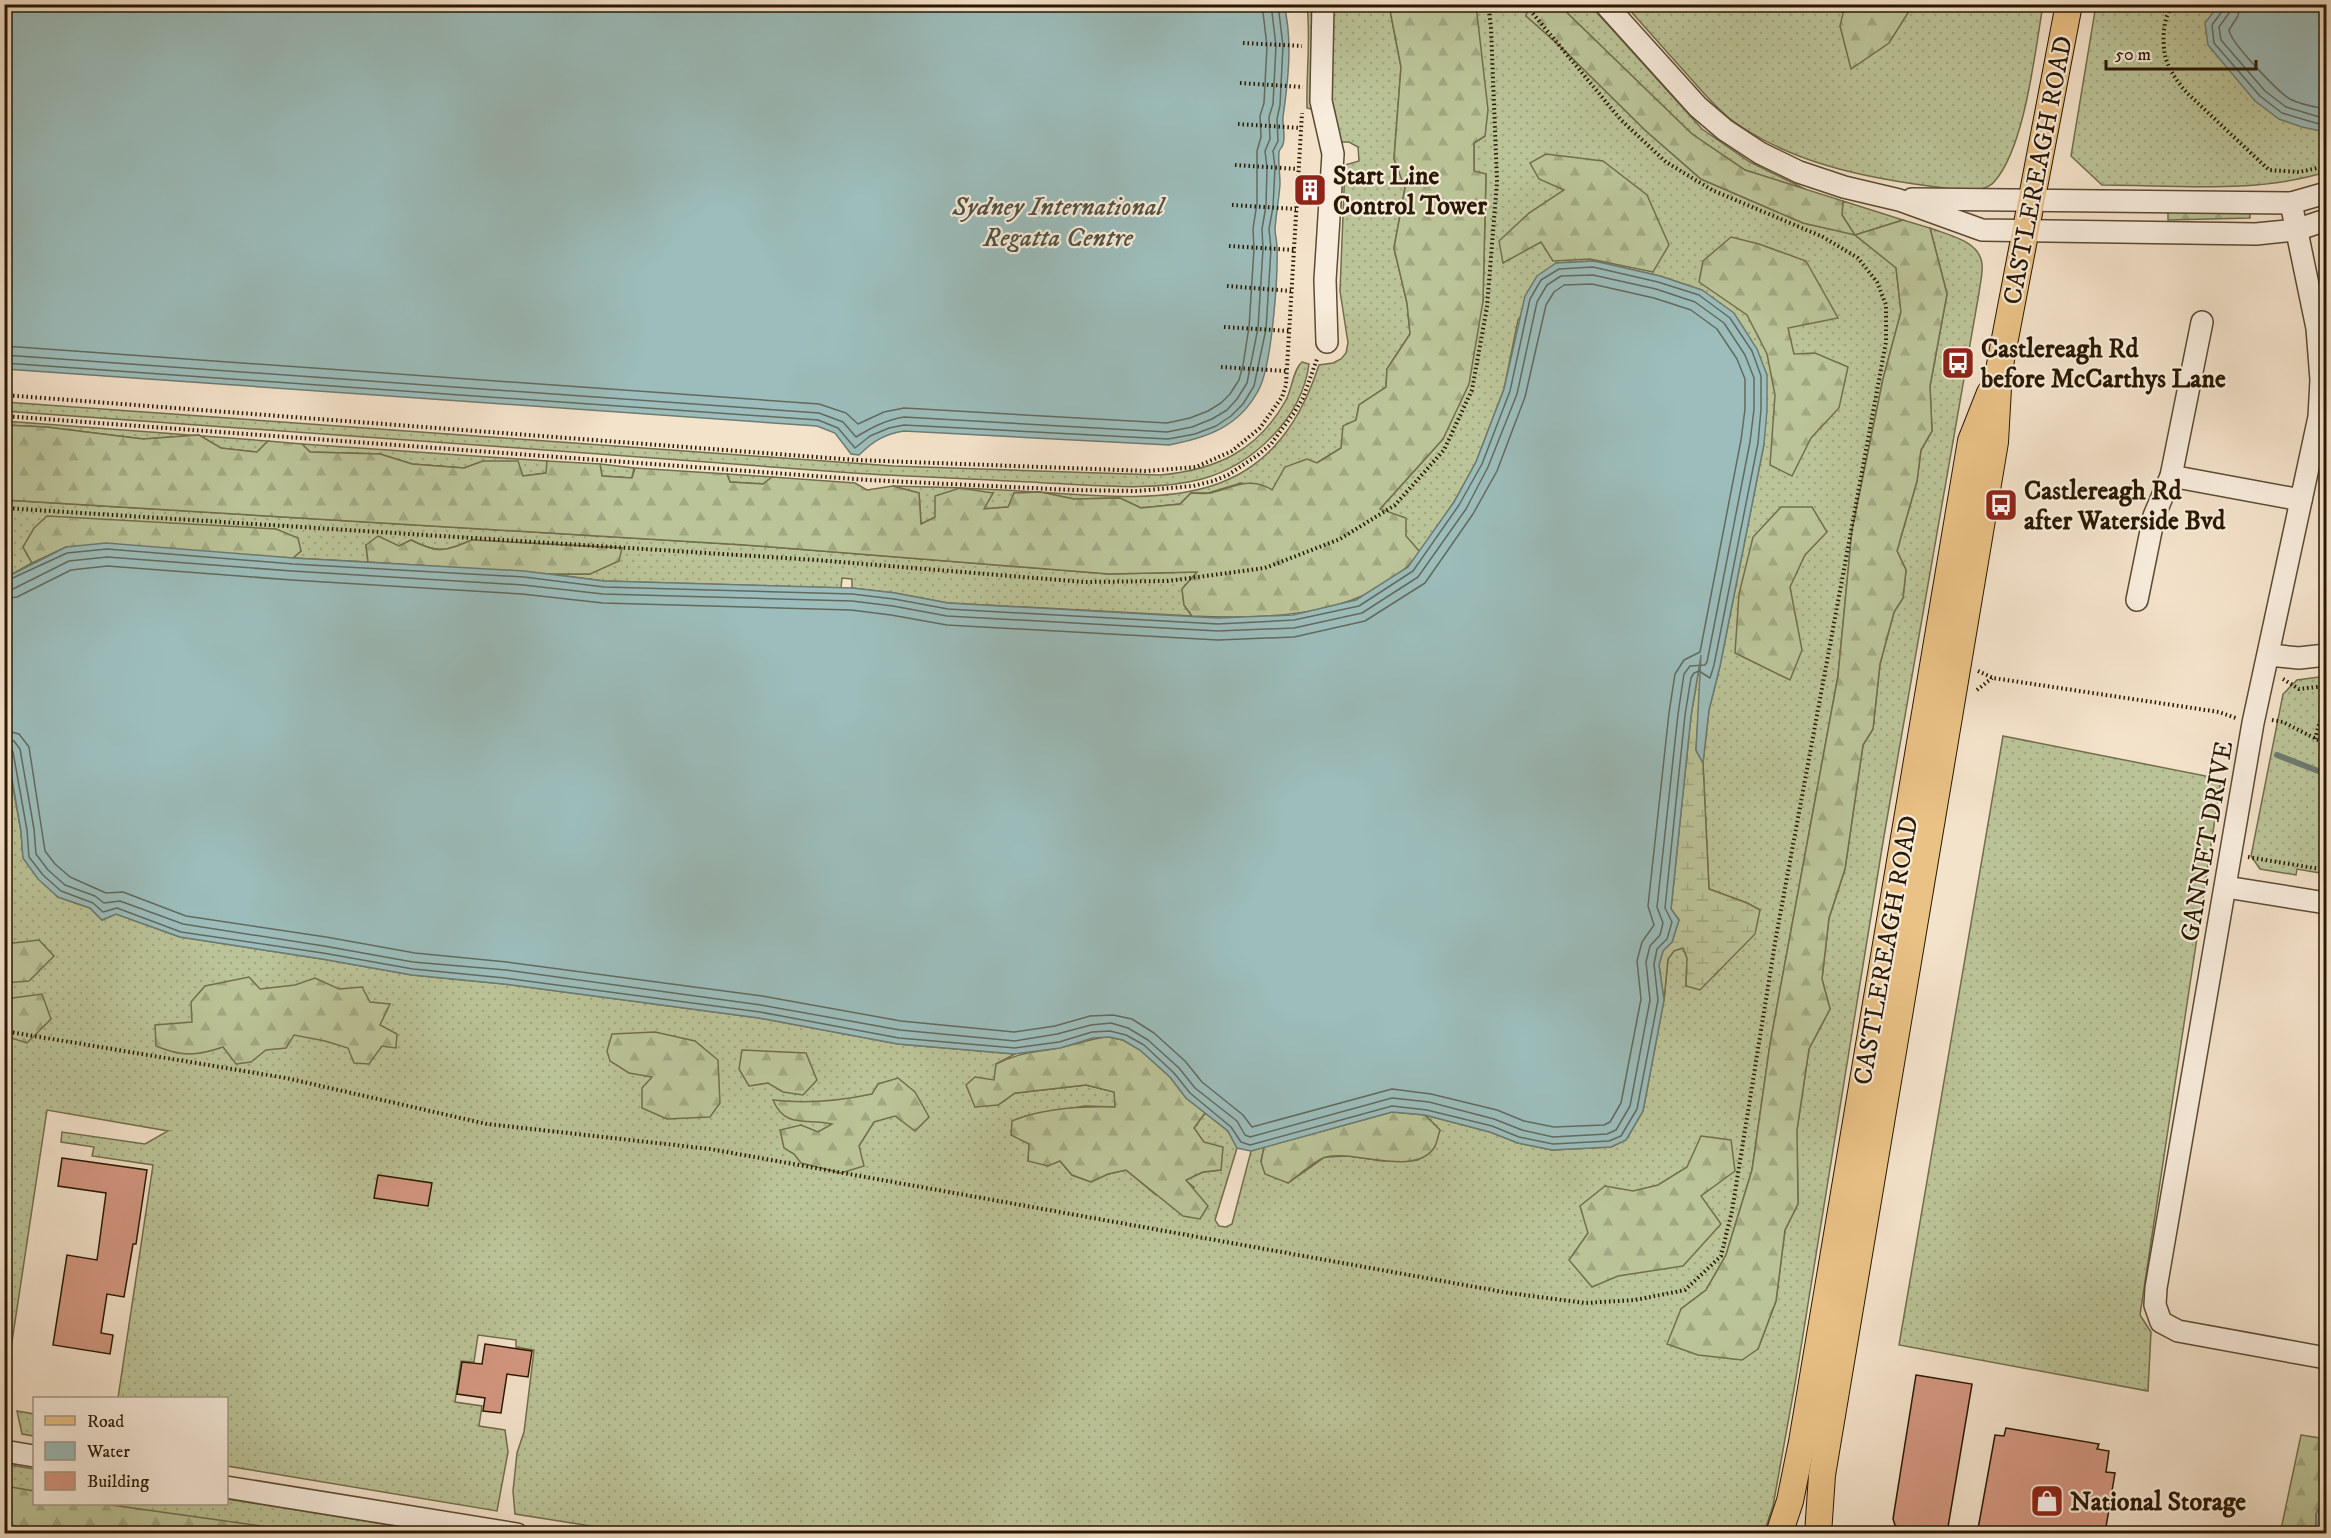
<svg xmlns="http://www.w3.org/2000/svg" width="2331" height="1538" viewBox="0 0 2331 1538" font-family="'IM FELL DW Pica',serif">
<defs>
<pattern id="grass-dots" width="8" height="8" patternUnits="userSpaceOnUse" patternTransform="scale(1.5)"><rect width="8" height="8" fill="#bbc498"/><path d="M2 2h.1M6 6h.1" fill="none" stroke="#a1a881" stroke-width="1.8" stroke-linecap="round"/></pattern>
<pattern id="forest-firs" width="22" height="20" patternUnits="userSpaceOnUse" patternTransform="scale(1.5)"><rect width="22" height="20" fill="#bbc498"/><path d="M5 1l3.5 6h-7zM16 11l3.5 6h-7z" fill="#a1a881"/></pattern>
<pattern id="wetland-marsh" width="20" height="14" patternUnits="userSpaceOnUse" patternTransform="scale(1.5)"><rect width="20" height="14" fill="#bbc498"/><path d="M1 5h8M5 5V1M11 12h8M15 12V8" fill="none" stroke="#a1a881"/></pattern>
</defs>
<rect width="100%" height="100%" fill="#f4e3cb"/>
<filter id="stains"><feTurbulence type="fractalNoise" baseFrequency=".00333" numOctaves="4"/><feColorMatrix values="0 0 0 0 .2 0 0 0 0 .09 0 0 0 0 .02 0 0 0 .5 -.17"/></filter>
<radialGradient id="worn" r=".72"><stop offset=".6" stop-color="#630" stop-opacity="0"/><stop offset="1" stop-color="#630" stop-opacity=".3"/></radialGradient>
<g fill="url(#grass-dots)" stroke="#726e4c" stroke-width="1.5">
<path d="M1476,4l53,1 -3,11 34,30 86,85 55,48 102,44 51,11 -12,-19 1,-14 60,19 -48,15 41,32 5,45 -18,67 -31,151 -14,146 -68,368 -18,126 -26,85 -20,35 -25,19 77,40 18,-48 9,-71 13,-26 -1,-74 12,-81 21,-40 -8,-30 7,-61 16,-49 18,-124 10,-16 7,-65 14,-52 9,-14 3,-28 -9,-19 20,-70 4,-31 11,-19 -2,-45 17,-92 -17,-66c18,7 50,13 52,36 1,9 -2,20 -3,29l-95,543 -88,542 -23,128 -9,27h-1129l-120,-19 -2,-23 4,-38 7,-21 10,-82 -18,-3v-7l-38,-5 -4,27 -13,-1 -6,41 27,4 -3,20 26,4 3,22 -11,59 -270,-45 -1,-68h-108l35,-233 -61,-9 2,-9 -33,-5 1,-10 83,12 23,-13 -121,-21 -42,278v-644l16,87 2,27 35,39 32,11 12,12 14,-6 64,23 142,22 90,16 92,9 255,34 139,26 117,10 -19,10 2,41 17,-12 71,-8 29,7v15l-30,-1 -60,10 5,28 -2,17h32l12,14 19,7 17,-8 18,-4 30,25 38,-8 -9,-7 18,-8 18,-2 -27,-42 11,-15 23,18 9,17 -22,72 4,6 7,1 6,-3 19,-73 13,-4 -3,14 27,22 37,-26 24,-1 34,5 35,-1 22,-29 -15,-16 65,17 28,11 34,7 59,-3 15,-7 17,-29 21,-111 4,-41 6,-9 9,-2 4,10 -1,28 28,-10 21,-24 25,-42 -13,-7 -38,-14 -6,-126 6,-53 11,-44 44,-222 -62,-154 -42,-14 -66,-15 -38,2 -38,57 -14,69 -28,73 -22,40 -34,50 -40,-43 63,-70 40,-138 3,-127 -12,-2v-29l11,-7z"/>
<path d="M1785,4l5,8 18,-8 235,1c-8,46 -18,143 -49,177 -12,14 -49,6 -65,4 -69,-9 -143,-25 -200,-68 -16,-13 -30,-30 -44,-46 -20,-22 -40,-45 -60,-67z"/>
<path d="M1307,5h7l-3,104 -4,-1c-1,-34 4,-69 0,-103z"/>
<path d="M1333,5h56l12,62 -7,92 11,29 -11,60 13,55 3,31 -23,35 -1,18 -27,18 -3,15 -15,28 -68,42 -32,-7 -33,10h-17l-11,11 -39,4 -21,-10 -46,1 -34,-7 -26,1 -5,14 -26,2 10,-16 -72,31 -2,-31 -26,-7c49,1 98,3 146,6 129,9 232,19 280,-127l14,-2 8,-4 5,-6 2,-10 -8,-52 5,-126 14,-4 -1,-14 -9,-5h-8l-10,-41z"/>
<path d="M1559,5h31l112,124 48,33 57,28 -62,-20 -53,-36z"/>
<path d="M2096,5h230v167c-71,22 -150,13 -224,13l-31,-29z"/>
<path d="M1302,362l7,2c-7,54 -56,101 -107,115 -50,13 -106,6 -157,4 -64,-4 -128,-6 -192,-10 -116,-8 -232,-18 -349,-26 -166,-12 -333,-23 -500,-36l1,-9 888,64 267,9c56,-5 98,-24 126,-75 6,-11 7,-30 16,-38z"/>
<path d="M4,421l264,20 -11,11 -37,-4 -21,-13 -56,4 -97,-12 -41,-2z"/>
<path d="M302,444l245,17v12l-24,3 -40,-15 -19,7 -52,-4 -32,-10 -70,-2z"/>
<path d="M600,464l34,4 -2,10 -30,-2z"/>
<path d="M727,474l45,3 -9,7 -33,-2z"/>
<path d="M4,500l741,45 364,29 89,-2 -16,17 2,16 8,11 -244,-13 -53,-10 -43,-5v-9l-10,-1 -1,10 -237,-7 -53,-7h39l32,-26 -150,-8c-27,11 -34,14 -61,0l-12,6 -33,-1 2,17 -75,-4 8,-7 -25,-22 -253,18 9,16 -27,15z"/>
<path d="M2326,676v198l-29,-5 -1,6 -36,-6 -9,-13 32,-162 14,-14z"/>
<path d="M2003,736l218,43 -81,536 11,17 -3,59 -249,-46z"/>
<path d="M17,1411l17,3v22l-12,-2z"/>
<path d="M4,1464l30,5v35h192l1,-5 213,34h-435z"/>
</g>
<g fill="url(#forest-firs)" stroke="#726e4c" stroke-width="1.5">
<path d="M1389,5h87l12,105 -3,26 -11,7v28l12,3 -3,127 -14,83 -26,55 -63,70 26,9v18l14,16c-47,65 -154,68 -228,64l-8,-11 -2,-16 15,-17 -88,2 -364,-29 -740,-45 -1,-75 42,2 97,12 56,-4 22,13 36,4 11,-11 34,3 8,8 70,2 32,10 52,4 19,-7h35l5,15 23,-3 1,-12 53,3 2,12 30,2 3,-10 92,6 3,8 33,2 9,-7 83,6 12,7 26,-4 26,7 2,31 14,-7v-21l25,-8 33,5 -9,16 24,-2 6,-14 26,-1 34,7 46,-1 21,10 39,-4 11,-11c7,0 14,1 20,0 22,-6 41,-17 61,-3l13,-23 22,-8 10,4 24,-15 2,-22 13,-6 3,-15 27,-18 1,-18 23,-35 -3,-31 -13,-55 11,-60 -11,-29 7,-92z"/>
<path d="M1529,5h30l133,129 53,36 98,31 -1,14 13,20 48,-15 27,8 17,66 -17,92 2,45 -11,19 -4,31 -20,70 9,19 -3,28 -9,14 -14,52 -7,65 -10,16 -18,124 -16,49 -7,61 8,30 -21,40 -12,81 1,74 -13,26 -9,71 -18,48 -16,11 -44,-5 -31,-11 14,-35 25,-19 20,-35 26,-85 18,-126 68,-368 14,-146 31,-151 18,-67 -5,-44 -41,-33 -52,-12 -102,-44 -55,-48 -86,-85 -34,-30z"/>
<path d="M1845,5v-1l68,1 -24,38 -38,26 -11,-43z"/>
<path d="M1546,154l57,7 44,34 22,50 -16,27 -63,-13 -37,2 -12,-19 -38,21 -4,-22 30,-28 35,-23 -25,-11 -9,-16z"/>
<path d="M2250,211v7l-82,2v-8z"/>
<path d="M1731,237l28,7 47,17 32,57 -50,10 6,26 21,-1 33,14 -9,41 -28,30 -19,38 -22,-11 5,-70 -8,-41 -20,-39 -48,-33 4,-21z"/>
<path d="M1781,507h31l15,25 -22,23 -15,32 12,63 -12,30 -55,-27 4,-59 14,-57z"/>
<path d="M47,516l229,13 22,9 3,13 -8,7 -227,-11 -34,16 -9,-16 11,-19z"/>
<path d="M378,536l21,10 12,-6c27,14 34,11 61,0l150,8 -3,13 -29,13h-39l-183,-12 -2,-17z"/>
<path d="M39,940l15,16 -25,25 -24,2v-39z"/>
<path d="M249,977l11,12 35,-4 20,-7 24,11 23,-2 8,15 20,2 -10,21 17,9 -1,14 -14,-2 -13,18 -15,-1 -6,-15 -23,-7 -31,-6 -8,13 -20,2 -15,12 -15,2 -13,-17c-26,9 -41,10 -67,-1l-1,-21 37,-3 -1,-20 14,-16z"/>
<path d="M42,994l9,25 -24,24 -22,-7v-37z"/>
<path d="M655,1032l40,9 23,19 2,43 -10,14 -43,2 -25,-11v-20l10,-11 -23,-4 -19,-12 -3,-10 5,-17z"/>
<path d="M1108,1037l15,3 17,10 30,27 16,21 19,15 -11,15 10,14 19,5 -2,23 -18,2 -17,8 22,26 -8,13 -17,-3 -57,-46 -18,4 -17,8 -19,-7 -12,-14 -12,5 -20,-5 1,-17 -18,-9 1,-14c31,-13 69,-15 103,-14l-1,-15 -28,-7 -71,8 -17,12 -23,2 -9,-22 9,-8 19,3 2,-16c24,-12 37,-11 62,-16 18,-3 33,-10 50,-11z"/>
<path d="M742,1050l64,3 11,27 -14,15 -20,-3 -15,-9 -19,3 -10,-17z"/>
<path d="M898,1078l17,14 14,25 -14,14 -20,-15 -21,6 -15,24 5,20 -23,7 -40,-10 -7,-9 -10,-6 -4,-18 21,-5 17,7 14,-8c-26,-6 -47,5 -59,-24 34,4 66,1 99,-6l6,-10z"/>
<path d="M1392,1112l33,3 15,15c-2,5 -3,14 -6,18 -20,29 -78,2 -108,9 -10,2 -29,20 -38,26l-23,-9 -4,-12 3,-15z"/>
<path d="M1701,1136l30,4 4,31 -34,25 20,28 -38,42 -65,10 -26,11 -23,-27 19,-27 -8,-27 25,-20 28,5 25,-6 29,-18z"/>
<path d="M2301,1435l25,4v56l-10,19v19l-36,1z"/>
<path d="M5,1486l29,5v13h70l208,29h-273l-34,-10z"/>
</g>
<path fill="url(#wetland-marsh)" stroke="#726e4c" stroke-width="1.5" d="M1703,645l-7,105 7,13 6,126 38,14 13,7 -5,24 -55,56 -14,-4 1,-28 -4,-10 -9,3 -6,8 -4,41 -5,-35 4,-15 9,-8 7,-22 -8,-11 20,-193z"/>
<g fill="#9cbdbb" stroke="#6e7b71" stroke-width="1.5">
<path d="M4,5h1280c9,36 4,76 -1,112 -1,9 3,19 0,27 -1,5 -3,3 -4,8 -1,9 1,22 1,32 -1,15 -4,30 -5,45 0,6 2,12 2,18 1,30 -5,120 -19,144 -19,36 -52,47 -89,54l-265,-14c-19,3 -31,10 -45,24l-8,-1 -16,-21 -18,-7 -812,-57z"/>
<path d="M2219,5h107v127l-24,-5 -23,-8 -24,-18 -47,-56 -3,-22z"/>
<path d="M1594,261l66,15 42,14 32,23 23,36 10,26v35l-3,34 -44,222 -11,44 -6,53 -7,-13 5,-95 -10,61 -20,193 8,11 -7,22 -9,9 -4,14 5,35 -21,111 -17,29 -15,7 -59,3 -34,-7 -28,-11 -65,-17 -33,-3 -141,39 -14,-3 -9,-17 -42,-33 -16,-21 -30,-27 -17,-10 -14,-3 -16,1 -33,10 -45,6 -117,-10 -139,-26 -255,-34 -92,-9 -90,-16 -142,-22 -64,-23 -14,6 -12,-12 -32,-11 -20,-18 -15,-21 -2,-27 -16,-93v-160l61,-31 40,-4 187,15 231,13 80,10 248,7 43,5 53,10 270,15 75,-3 63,-15 52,-33 46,-65 22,-40 28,-73 21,-93 12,-20 19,-13z"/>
<path d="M2326,1495v38h-9l-1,-19z"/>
</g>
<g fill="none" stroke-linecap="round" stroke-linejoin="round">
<g stroke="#626a5e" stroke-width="1.5">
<path d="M2223,4v6l-11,15 2,18 46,53 22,17 44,13"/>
<path d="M2231,4l-2,9 -10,14 2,13 44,51 21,16 40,12"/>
<path d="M2240,4l-2,12 -9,14c1,12 49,62 61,69 11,6 25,8 36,10"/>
<path d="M4,346l815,58 27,9 12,11 26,-12 20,-4 263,15 23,-5 18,-7 13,-8 9,-9 9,-14 4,-15 6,-38 5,-78 -1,-20 4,-26v-52l4,-14 -1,-21 4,-13 3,-57 -5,-42"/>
<path d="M4,355l815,58 24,9 13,15c15,-9 29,-17 48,-20l263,15 25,-5 20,-8 15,-9 10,-11 10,-16 11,-55 5,-79 -1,-20 4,-23 1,-38 -2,-17 5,-12 -1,-22 4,-13 3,-58 -5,-42"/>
<path d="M4,363l814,57 20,8 17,20 15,-12 19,-8 15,-3 264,14 27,-5 21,-8 15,-10 12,-12 11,-18 12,-57 5,-80 -2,-20 4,-22 2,-39 -2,-17 5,-10 -1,-22 3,-14 3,-59 -5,-42"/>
<path d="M4,582l63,-29 40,-4 186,15 231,13 80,10 248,7 42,5 54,10 270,15 76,-4 65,-14 54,-35 46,-66 23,-41 28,-73 20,-92 11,-19 18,-11 34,-2 65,15 41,13 31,23 22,33 9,25v33l-3,34 -44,222 -4,13 -11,-7 -5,2 -3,5 -6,37 -20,193 7,14 -5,17 -10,10 -3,15 4,36 -21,109 -16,27 -12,5 -56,3 -34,-7 -27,-11 -65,-16 -35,-4 -142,39 -9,-3 -10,-15 -41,-34 -16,-20 -30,-28 -18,-10 -16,-4 -18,1 -33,10 -44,6 -116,-10 -139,-26 -255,-34 -92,-9 -90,-16 -142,-21 -64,-24 -14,4 -10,-9 -32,-12 -18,-16 -14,-18 -2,-27 -14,-78 -3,-4 -6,-1"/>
<path d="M4,590l9,-1 56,-28 38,-4 185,14 231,14 80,9 249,7 41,5 54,10 271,15 76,-3 68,-15 56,-36 48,-68 22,-42 29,-73 20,-92 10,-17 14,-9 32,-1 63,14 39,13 29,21 21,32 9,23v31l-4,33 -43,220 -2,3 -15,1 -6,8 -6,40 -21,193 6,16 -3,12 -10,11 -4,16 4,38 -20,106 -14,24 -9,4 -54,3 -31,-7 -28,-11 -65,-17 -37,-4 -142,39 -5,-2 -8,-14 -42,-33 -16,-20 -31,-28 -20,-12 -17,-5 -20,2 -34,9 -42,7 -115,-11 -139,-25 -255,-35 -93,-8 -89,-16 -141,-22 -63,-23 -16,2 -9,-7 -30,-11 -17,-15 -12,-16 -2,-25 -14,-80 -6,-8 -10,-2"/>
<path d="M4,599l13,-2 54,-27 36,-4 185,14 230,14 81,9 248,7 40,5 56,10 271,15 76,-3 71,-16 60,-38 48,-69 24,-43 28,-74 21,-92 8,-13 10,-7 28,-1 62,14 37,12 26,19 20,30 8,20v30l-4,31 -41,212 -16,8 -9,14 -6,39 -21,193 6,19 -12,17 -5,19 4,38 -20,104 -11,19 -6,3 -50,2 -30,-6 -27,-11 -66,-16 -39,-5 -140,38 -9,-12 -41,-33 -17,-21 -31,-28 -22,-14 -19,-4 -23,1 -35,10 -41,6 -113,-11 -139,-25 -255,-34 -92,-9 -89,-16 -140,-21 -63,-24 -17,1 -36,-16 -15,-13 -10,-13 -16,-104 -10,-13 -15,-4"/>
</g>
<path stroke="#6e7b71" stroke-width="6" d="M2277,755l49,19"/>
</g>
<g fill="#d49882" stroke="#291801" stroke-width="1.5">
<path d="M62,1158l85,12 -11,74h-3l-9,53 -17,-3 -6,39 12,2 -3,19 -57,-9 14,-90 30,5 9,-67 -48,-7z"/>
<path d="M378,1175l54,8 -4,23 -54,-8z"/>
<path d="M485,1344l47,7 -4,26 -21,-3 -6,39 -18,-2 2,-13 -28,-4 5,-32 20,2z"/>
<path d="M1916,1375l56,9 -25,149 -44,-2 -8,-6 -2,-6z"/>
<path d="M2006,1428l93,16 -2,5 12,2 -3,21 9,1 -10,60h-118v-2l-9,-2 17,-94 9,1z"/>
</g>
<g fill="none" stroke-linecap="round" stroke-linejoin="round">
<defs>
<g id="minor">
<path d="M1323,4l-2,97 12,53 -8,126 2,62"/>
<path d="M1605,4l93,103 27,23 35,23 39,19 45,15 55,13 83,30 274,4 40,-4 30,-10"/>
<path d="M1912,199l379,4 35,-10"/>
<path d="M2291,203l26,125 4,52 -2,37 -66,306 -97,565 -1,17 6,17 17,9 148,27"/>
<path d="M2171,476l130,24"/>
<path d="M2137,600l17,-84 17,-40 31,-154"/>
<path d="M2269,655l30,3 27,-3"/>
<path d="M2226,887l100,16"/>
<path d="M4,1451l30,5"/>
<path d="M226,1487l291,47"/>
</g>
<g id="major">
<path d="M1779,1534l11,-33 12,-59 169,-1001 19,-48"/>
<path d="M1818,1534l4,-59 173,-1033 4,-72 70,-366"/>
</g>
</defs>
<use href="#minor" stroke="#5c4b34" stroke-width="24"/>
<use href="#major" stroke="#291801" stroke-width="28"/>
<g stroke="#291801" stroke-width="4" stroke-dasharray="1.5 3" stroke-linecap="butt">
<path d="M2174,4c-11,11 -12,36 -9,51 3,14 13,28 22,38l82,77 30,2 27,-6"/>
<path d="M1243,43l59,3"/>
<path d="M1240,83l63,4"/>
<path d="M1238,124l63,4"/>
<path d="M1235,165l63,4"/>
<path d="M1232,205l64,4"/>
<path d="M1229,246l65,4"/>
<path d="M1227,286l64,5"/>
<path d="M1224,327l65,4"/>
<path d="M1221,367l65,4"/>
<path d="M4,395l852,65 291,11 49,-4 36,-16 28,-23 22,-31 4,-12 16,-272"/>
<path d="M4,416l864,64 204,10 65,1 56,-5 20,-5 15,-6 30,-20 13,-11 23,-31 9,-15 14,-39"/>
<path d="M4,508l812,52 268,22 84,-1 97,-13 75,-29 55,-34 49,-55 28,-60 15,-83 10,-125 -6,-155 -3,-23"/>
<path d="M1978,671l15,7 226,34 17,6"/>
<path d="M2283,679l16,10 27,-3"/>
<path d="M1977,690l15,-12"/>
<path d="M2272,720l11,2 43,22"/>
<path d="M2315,739l8,-29 3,-4"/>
<path d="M2248,857l78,13"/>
<path d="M4,1031l282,47 201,46 223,25 799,144 76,10 50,-3 50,-10 36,-34 11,-45 44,-274 110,-595v-37l-9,-23 -19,-24 -35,-21 -111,-47 -46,-28 -45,-42 -96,-116"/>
</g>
<use href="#minor" stroke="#f8eddd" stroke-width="21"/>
<use href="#major" stroke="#eac286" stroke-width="26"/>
</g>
<defs>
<symbol id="building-square" viewBox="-11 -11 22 22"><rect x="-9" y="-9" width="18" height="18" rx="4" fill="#8f2418" stroke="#f8eddd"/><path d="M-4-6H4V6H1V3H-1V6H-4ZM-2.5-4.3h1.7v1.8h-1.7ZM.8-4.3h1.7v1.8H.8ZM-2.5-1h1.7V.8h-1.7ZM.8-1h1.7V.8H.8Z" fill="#fff"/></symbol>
<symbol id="bus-square" viewBox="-11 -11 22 22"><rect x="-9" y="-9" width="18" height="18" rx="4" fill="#8f2418" stroke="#f8eddd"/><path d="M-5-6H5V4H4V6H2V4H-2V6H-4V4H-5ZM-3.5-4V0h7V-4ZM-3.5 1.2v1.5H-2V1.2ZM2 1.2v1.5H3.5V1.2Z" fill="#fff"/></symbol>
<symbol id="shop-square" viewBox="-11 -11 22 22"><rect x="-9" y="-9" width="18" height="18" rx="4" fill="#8f2418" stroke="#f8eddd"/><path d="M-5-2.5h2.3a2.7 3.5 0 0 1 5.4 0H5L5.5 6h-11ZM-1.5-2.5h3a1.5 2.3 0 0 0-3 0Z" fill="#fff"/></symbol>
</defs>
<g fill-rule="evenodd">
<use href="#building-square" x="1291" y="171" width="38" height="38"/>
<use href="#bus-square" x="1939" y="344" width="38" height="38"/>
<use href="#bus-square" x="1982" y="486" width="38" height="38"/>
<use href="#shop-square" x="2028" y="1482" width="38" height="38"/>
</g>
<g text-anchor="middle" stroke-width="4.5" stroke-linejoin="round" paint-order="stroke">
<g font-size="26" fill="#291801" stroke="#f8eddd">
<text transform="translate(2037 170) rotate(-79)" y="9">CASTLEREAGH ROAD</text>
<text transform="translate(2206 841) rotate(-80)" y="9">GANNET DRIVE</text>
<text transform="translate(1885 950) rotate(-80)" y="9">CASTLEREAGH ROAD</text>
</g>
<g font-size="26" font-weight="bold" fill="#291801" stroke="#f8eddd" text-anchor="start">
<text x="1333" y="184">Start Line<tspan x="1333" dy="30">Control Tower</tspan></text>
<text x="1981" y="357">Castlereagh Rd<tspan x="1981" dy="30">before McCarthys Lane</tspan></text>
<text x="2024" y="499">Castlereagh Rd<tspan x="2024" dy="30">after Waterside Bvd</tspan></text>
<text x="2070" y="1510">National Storage</text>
</g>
<g font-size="27" font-style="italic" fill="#515242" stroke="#f8eddd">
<text x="1058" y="215">Sydney International<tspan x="1058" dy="31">Regatta Centre</tspan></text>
</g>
</g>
<rect width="2331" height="1538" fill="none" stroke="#f4e3cb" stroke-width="24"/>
<rect x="6" y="6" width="2319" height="1526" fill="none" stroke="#291801" stroke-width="3"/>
<rect x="12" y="12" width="2307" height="1514" fill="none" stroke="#291801" stroke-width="1.5"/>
<rect x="33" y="1397" width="195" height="108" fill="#f8eddd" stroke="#a59885" stroke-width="1.5"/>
<rect x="45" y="1416" width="30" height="9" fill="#eac286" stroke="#a59885" stroke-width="1.5"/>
<text x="87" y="1427" font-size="18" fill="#291801">Road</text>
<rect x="45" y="1442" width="30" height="18" fill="#9cbdbb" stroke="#a59885" stroke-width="1.5"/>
<text x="87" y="1457" font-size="18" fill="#291801">Water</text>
<rect x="45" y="1472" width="30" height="18" fill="#d49882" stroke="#a59885" stroke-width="1.5"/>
<text x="87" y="1487" font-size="18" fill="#291801">Building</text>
<path d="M2106 60v9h150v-9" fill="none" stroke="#291801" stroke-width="3"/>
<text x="2115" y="60" font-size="18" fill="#291801" stroke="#f8eddd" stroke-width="4.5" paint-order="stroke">50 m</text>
<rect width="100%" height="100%" filter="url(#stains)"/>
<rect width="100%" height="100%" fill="url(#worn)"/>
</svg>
